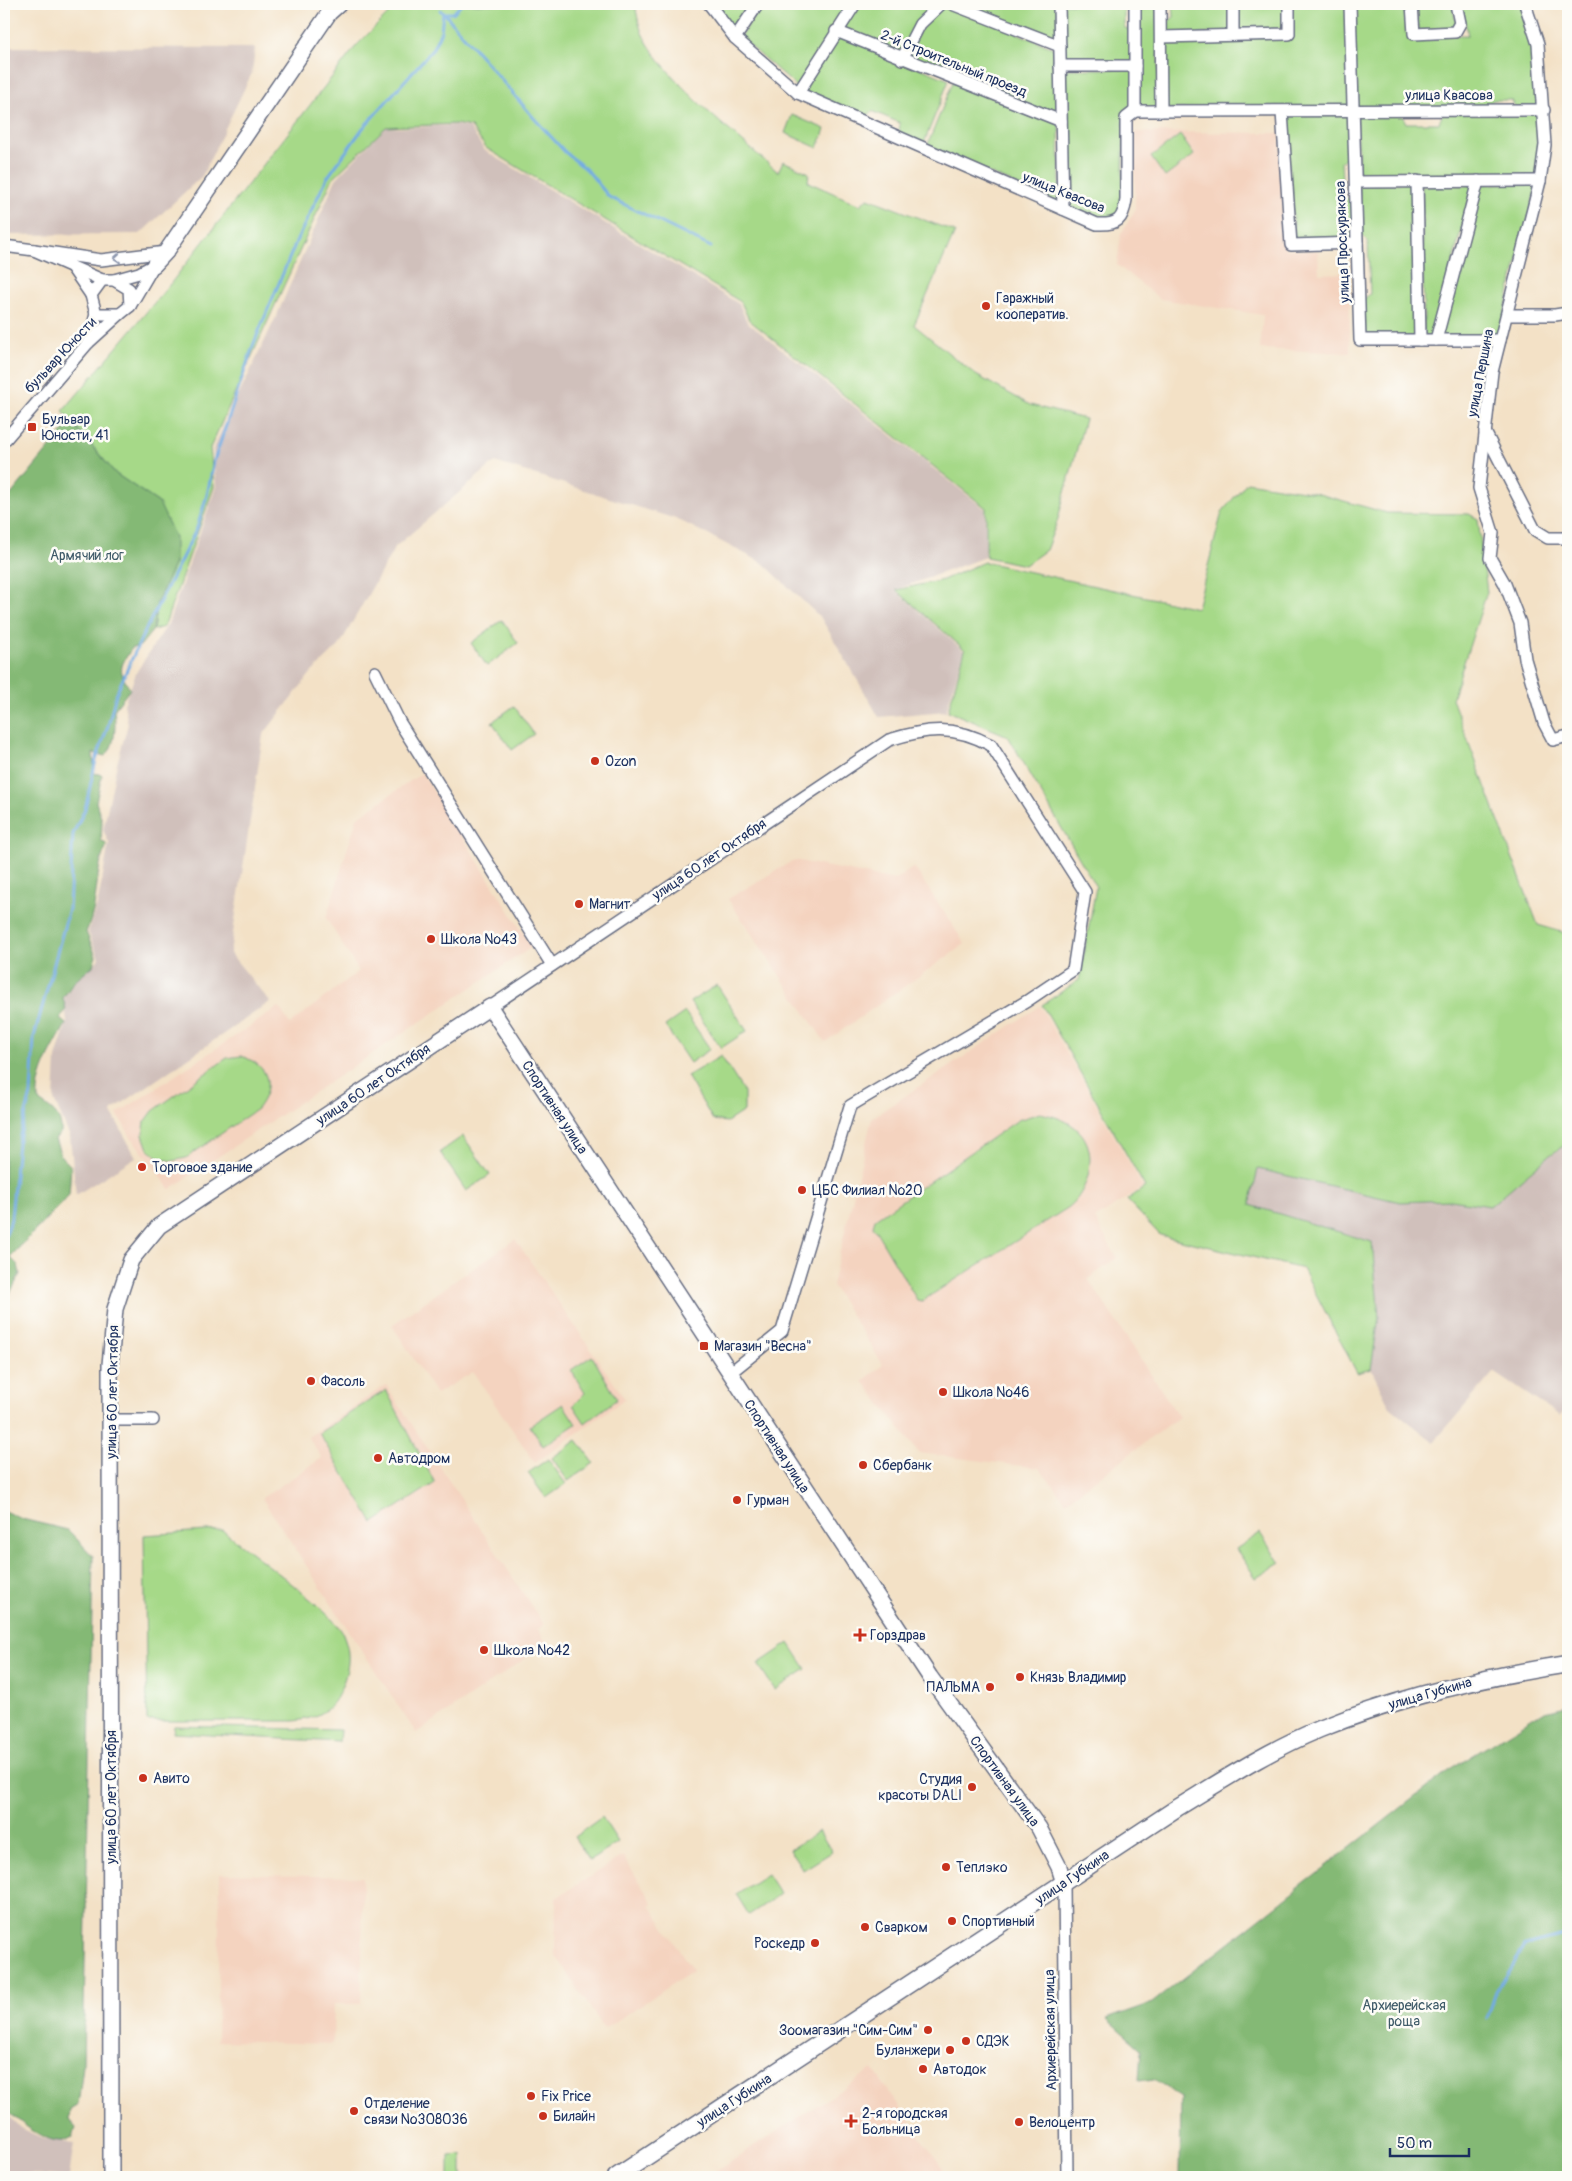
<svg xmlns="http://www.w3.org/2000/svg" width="1572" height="2181" viewBox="0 0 1572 2181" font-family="Pangolin,sans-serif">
<rect width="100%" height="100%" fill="#fdfcf7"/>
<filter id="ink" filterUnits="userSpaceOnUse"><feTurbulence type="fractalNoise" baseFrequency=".02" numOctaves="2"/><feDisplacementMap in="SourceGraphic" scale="10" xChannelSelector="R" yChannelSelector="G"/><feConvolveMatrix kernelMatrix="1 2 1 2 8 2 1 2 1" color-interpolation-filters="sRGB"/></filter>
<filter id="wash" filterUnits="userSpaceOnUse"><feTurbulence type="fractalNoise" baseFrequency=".0096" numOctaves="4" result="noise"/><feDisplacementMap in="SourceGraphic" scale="20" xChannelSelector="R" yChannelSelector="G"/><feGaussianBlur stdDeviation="1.12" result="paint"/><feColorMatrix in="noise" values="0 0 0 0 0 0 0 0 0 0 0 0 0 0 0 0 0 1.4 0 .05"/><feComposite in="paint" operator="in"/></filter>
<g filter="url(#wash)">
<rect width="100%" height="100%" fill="#f3e1c6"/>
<g fill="#f4d3bf">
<path d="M1135,132l145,1 5,116 33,2 1,23 30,-1 1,80 -90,-4 3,-34 -103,-16 -43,-34 4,-31 14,-24z"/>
<path d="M422,773l110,174 -362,242 -39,-52 -14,-23 162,-107 11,17 69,-53 -33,-53 31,-100z"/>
<path d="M794,860l101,20 19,-13 51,77 -140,98 -97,-143z"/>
<path d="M1040,1006l103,181 -48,32 22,39 -29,21 91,138 -113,85 -27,-34 -120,-15 -56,-72 20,-16 -51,-80 40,-167z"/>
<path d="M515,1239l110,160 -90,64 -62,-91 -37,22 -44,-69z"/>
<path d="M386,1385l158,240 -6,4 9,15 -131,89 -154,-235 60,-40 -14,-21z"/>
<path d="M623,1856l30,47 -3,2 43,66 -89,58 -49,-75 1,-56z"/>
<path d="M220,1874l143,3 -2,127h-27l-1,40 -116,-3z"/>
<path d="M873,2069l76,108h-235l-2,-3z"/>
</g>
<g fill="#d0c0bb">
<path d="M4,47l251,1 -3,25 -50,103 -62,58 -136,1z"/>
<path d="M456,125l14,3 14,22 255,154 8,18 238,187v48l-90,33 69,61 -18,60 -67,6 -58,-99 -58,-55 -84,-43 -184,-58 -100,85 -56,99 -28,27 -48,62 -33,218 40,49 -159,109 25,46 -60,38 -6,-58 -16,-37 2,-42 11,-36 -3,-24 11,-16 20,-18 4,-6 -11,-26 10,-30 11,-59 -6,-13 14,-66 11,-40 -4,-20 13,-33 31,-47 48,-137 -3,-38 64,-134 59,-136 50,-52 13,1z"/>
<path d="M1568,1143v264l-8,9 -66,-44 -60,70 -44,-35 -19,-38 8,-52 -129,-112 8,-37 142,34 51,-2 39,6 60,-51z"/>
<path d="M4,2110l15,17 25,12 30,4 -5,34 -65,-5z"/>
</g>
<g fill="#a6d988" stroke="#608473">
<path d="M398,4h237c2,10 4,24 9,33 27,49 92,98 134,135l5,-11 26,12 -1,9 52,23 8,-7 87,34 -41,93 62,50 54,30 55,14 -28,103 -11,28 -21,15 -39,-8v-49l-237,-188 -8,-18 -255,-154 -15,-21 -15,-3 -70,3 -53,51 -123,270 4,39 -50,140 -11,3 4,-28 18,-39 -16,-60 -43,-29 -53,-63 108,-128 186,-238z"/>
<path d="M724,4h32l-21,31 -17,-21z"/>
<path d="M762,4h91l-56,83 -57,-50z"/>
<path d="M858,4h81l-38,53 -62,-26z"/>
<path d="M946,4l112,46 1,68 -155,-60 17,-33z"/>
<path d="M963,4h94l1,38z"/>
<path d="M1063,4h61v23l8,5v31h-68z"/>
<path d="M1137,4h21l1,105h-21z"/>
<path d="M1173,4h58v29l-69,2v-9l12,-9z"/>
<path d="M1239,4h46v24l-45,3 -2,-4z"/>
<path d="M1291,4h57l3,105h-188l-1,-71 128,-3z"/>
<path d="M1352,4h59l1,32 56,-1 -7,-31h62l12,41 5,62 -25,1 -3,-8h-19l-6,8h-131z"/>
<path d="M1417,4h35l4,19 -4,6 -34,2z"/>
<path d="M837,34l112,46 -26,65 -24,-11 1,-11 -28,-12 -7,8 -63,-28z"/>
<path d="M1063,69h70v41l-9,7 -2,96 -13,10 -44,-17z"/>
<path d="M953,82l106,40 1,82 -133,-58z"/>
<path d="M1540,112l3,34 -6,31 -178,2 -2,-65 44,-1 5,10h33l4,-10z"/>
<path d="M1351,113l1,44 -11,4 2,36 10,3 1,40 -59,2 -10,-127z"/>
<path d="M792,115l33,14 -7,19 -33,-15z"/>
<path d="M1180,135l14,20 -29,22 -14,-20z"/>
<path d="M1415,183l2,154h-54l-1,-37 8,-6 -2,-53 -7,-6 -2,-51z"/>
<path d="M1537,183l-39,155 -59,-1 41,-153z"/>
<path d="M1473,185l-40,152h-9l-2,-151z"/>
<path d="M1247,482l68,11 72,20 82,1 9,5 9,73 -35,107 86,226 30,9v209l-18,12 -60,51 -39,-6 -51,2 -142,-33 -8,36 122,37 7,75 -8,52 -14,4 -54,-104 -143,-34 -33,-35 18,-13 -103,-182 37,-25 17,-93 -88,-151 -60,-25 17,-61 -69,-60 47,-10 41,-18 213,46 25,-96z"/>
<path d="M502,620l16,23 -31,23 -16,-23z"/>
<path d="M514,706l20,28 -22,16 -20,-28z"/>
<path d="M717,985l30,46 -26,17 -31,-46z"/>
<path d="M685,1012l25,37 -20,14 -25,-37z"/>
<path d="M241,1056c28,9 34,30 16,53l-71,49 -14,3 -13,-3 -11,-9 -5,-14 2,-13 8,-11 74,-53z"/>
<path d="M721,1056l23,36v19l-17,11 -14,-2 -26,-44z"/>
<path d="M1040,1113c14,3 28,7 39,18 20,20 10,60 -10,76l-147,94 -5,-1 -44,-74 2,-7 143,-99z"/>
<path d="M463,1136l27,39 -24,16 -26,-39z"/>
<path d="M592,1356l25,43 -32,24 -12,-18 12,-12 -14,-23z"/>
<path d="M386,1390l49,93 -62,40 -54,-90z"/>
<path d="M563,1404l13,20 -33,22 -13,-20z"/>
<path d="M577,1440l17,23 -26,18 -16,-23z"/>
<path d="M548,1459l18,25 -20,14 -18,-25z"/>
<path d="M222,1530c23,18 113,83 121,104 8,20 6,33 -1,52 -9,25 -24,32 -48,35h-147l-3,-186z"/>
<path d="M1260,1533l20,30 -24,15 -20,-29z"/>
<path d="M789,1643l17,26 -31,21 -17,-26z"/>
<path d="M174,1726l166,4 -1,12 -166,-9z"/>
<path d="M602,1817l16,25 -28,19 -16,-24z"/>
<path d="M819,1831l13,21 -29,18 -13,-20z"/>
<path d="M767,1874l13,20 -31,21 -13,-21z"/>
<path d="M462,2155v22h-13v-21z"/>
</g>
<g fill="#84b974" stroke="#507469">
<path d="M71,422l45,52 43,29 16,34v26l-18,39 -4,28 -13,16 -8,2c-12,19 -15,21 -2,41l-16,21c2,14 2,36 -9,46l-12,-3 1,20 8,2 -6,27 6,19 -1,19 6,5c-14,26 -7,59 -21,87l10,24 -3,10 -19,16 -11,16 3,11 -6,10 6,5c-12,23 -30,49 -28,76 12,9 24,14 23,32l-6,7 6,17 10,10 -2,29 -59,62 8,8 2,9 -16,31v-802z"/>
<path d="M4,1511l18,8 46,11 25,26 -10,510 -5,39 -8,5 -1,10 7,8 -3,9c-3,1 -8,4 -11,4 -19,1 -46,-21 -58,-34z"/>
<path d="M1568,1706v471h-388l1,-80 -27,-18 -15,2 2,-32 -34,-30 45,-16 296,-232 96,-60z"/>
</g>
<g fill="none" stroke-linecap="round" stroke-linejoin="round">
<g stroke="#73ace3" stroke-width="3">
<path d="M444,13l89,104 32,35 23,19 21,26 102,50"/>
<path d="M444,13h9l9,-9"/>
<path d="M4,1240l7,-21 7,-76 13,-49 3,-57 35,-128 4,-75 12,-25 11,-49 12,-34 8,-32 25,-55 56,-111 10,-33 7,-34 40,-118 42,-101 31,-64 36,-50 69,-78 9,-19 2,-18 -3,-3"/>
<path d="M1487,2019l9,-27 30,-47 42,-11"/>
</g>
</g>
</g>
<g filter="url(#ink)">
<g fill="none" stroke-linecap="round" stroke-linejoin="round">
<defs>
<g id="minor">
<path d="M709,4l26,34 63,55 299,131c21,1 26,-4 29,-24v-82l9,-7 409,-1"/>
<path d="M952,4l108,42"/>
<path d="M1059,4l4,205"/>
<path d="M1135,4v107"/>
<path d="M1160,4l1,107"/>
<path d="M1233,4v31"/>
<path d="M1350,4l10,336h140"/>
<path d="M1412,4l2,30 41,-2 5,-9 -4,-19"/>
<path d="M1525,4l13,40 7,101 -5,36 -48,191 -13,116 14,45 -3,25 15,26 15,39 5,36 19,64 9,17 15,-4"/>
<path d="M836,31l225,90"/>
<path d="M1161,37l128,-3v-30"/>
<path d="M735,38l23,-34"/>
<path d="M902,59l18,-35 21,-20"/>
<path d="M1060,66h75"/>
<path d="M798,93l57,-89"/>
<path d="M1282,112l9,133 66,-2"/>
<path d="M1417,181l3,159"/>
<path d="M1356,182l184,-1"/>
<path d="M4,246l30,4 68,30"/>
<path d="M34,250l67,10 65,-8"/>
<path d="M71,266l20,29"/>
<path d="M102,280h12l15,9 1,17 -10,8h-24l-5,-19z"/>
<path d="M114,280l25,-7 13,-7"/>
<path d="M130,306l24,-41"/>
<path d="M1507,315h48l13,-2"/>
<path d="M1436,340l42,-159"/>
<path d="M88,343l8,-29"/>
<path d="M1485,432l50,98 13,8h20"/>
<path d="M4,441l84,-98 32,-29"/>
<path d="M375,672l25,51 152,242"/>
<path d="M490,1007l399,-267c38,-12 65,-15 102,5l94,147 -12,78 -46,31 -177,105 -68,225 -52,42"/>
<path d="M110,1420h43"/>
<path d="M1064,1883l3,294"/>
</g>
<g id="tertiary">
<path d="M154,265l12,-13 163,-239 10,-9"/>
<path d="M111,2177l-1,-812 5,-56 16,-49 28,-34 331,-219 440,670 109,151 20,39 5,16"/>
</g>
<path id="secondary" d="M616,2177l561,-369c46,-28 92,-58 143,-79 80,-32 163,-52 248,-65"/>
</defs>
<use href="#minor" stroke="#676d82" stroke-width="14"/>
<use href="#tertiary" stroke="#676d82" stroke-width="18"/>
<use href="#secondary" stroke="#676d82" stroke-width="19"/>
<use href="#minor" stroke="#fff" stroke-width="11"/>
<use href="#tertiary" stroke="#fff" stroke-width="15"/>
<use href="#secondary" stroke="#fff" stroke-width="16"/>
</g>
<defs><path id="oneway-chevron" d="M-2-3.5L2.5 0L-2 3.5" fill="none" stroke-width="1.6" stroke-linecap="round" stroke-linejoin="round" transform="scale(1.25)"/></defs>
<use stroke="#8d97ae" href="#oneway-chevron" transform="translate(117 258) rotate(175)"/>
</g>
<g fill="#c8321e" stroke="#fdfcf7" stroke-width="2">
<circle cx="986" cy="306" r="5"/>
<rect x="27" y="422" width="10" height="10" rx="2.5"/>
<circle cx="595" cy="761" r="5"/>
<circle cx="579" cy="904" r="5"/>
<circle cx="431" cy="939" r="5"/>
<circle cx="142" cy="1167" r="5"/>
<circle cx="802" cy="1190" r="5"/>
<rect x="699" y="1341" width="10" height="10" rx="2.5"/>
<circle cx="311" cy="1381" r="5"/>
<circle cx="943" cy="1392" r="5"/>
<circle cx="378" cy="1458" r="5"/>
<circle cx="863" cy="1465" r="5"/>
<circle cx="737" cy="1500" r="5"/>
<path d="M857.5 1627.5h5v5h5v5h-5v5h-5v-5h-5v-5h5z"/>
<circle cx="484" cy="1650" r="5"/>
<circle cx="1020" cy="1677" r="5"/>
<circle cx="990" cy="1687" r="5"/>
<circle cx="143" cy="1778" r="5"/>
<circle cx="972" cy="1787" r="5"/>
<circle cx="946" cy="1867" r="5"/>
<circle cx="952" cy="1921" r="5"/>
<circle cx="865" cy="1927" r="5"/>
<circle cx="815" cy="1943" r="5"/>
<circle cx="928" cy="2030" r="5"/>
<circle cx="966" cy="2041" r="5"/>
<circle cx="950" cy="2050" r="5"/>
<circle cx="923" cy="2069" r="5"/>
<circle cx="531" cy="2096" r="5"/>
<circle cx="354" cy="2111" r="5"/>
<circle cx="543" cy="2116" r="5"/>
<path d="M848.5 2113.5h5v5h5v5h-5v5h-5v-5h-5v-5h5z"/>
<circle cx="1019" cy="2122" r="5"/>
</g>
<g text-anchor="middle" stroke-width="5" stroke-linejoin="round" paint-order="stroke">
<g font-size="14" fill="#1b2f5e" stroke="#fdfcf7">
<text transform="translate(954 63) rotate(22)" y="5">2-й Строительный проезд</text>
<text x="1449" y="100">улица Квасова</text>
<text transform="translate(1064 192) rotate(22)" y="5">улица Квасова</text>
<text transform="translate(1342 242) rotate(-92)" y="5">улица Проскурякова</text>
<text transform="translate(60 355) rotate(-47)" y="5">бульвар Юности</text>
<text transform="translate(1480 373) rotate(-79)" y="5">улица Першина</text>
<text transform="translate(709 859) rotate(-34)" y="5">улица 60 лет Октября</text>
<text transform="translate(373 1084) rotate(-34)" y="5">улица 60 лет Октября</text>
<text transform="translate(555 1107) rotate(57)" y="5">Спортивная улица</text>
<text transform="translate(112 1392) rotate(-89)" y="5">улица 60 лет Октября</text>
<text transform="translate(777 1446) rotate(57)" y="5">Спортивная улица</text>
<text transform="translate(1430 1693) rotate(-16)" y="5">улица Губкина</text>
<text transform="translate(1005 1781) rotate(54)" y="5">Спортивная улица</text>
<text transform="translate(111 1797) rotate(-90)" y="5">улица 60 лет Октября</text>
<text transform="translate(1072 1877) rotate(-34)" y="5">улица Губкина</text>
<text transform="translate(1050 2030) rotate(-91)" y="5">Архиерейская улица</text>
<text transform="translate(734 2100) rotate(-33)" y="5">улица Губкина</text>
</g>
<g font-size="14" fill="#1b2f5e" stroke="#fdfcf7" text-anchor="start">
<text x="996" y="303">Гаражный<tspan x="996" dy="16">кооператив.</tspan></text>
<text x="42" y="424">Бульвар<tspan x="42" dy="16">Юности, 41</tspan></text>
<text x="605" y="766">Ozon</text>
<text x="589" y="909">Магнит</text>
<text x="441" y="944">Школа №43</text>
<text x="152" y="1172">Торговое здание</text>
<text x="812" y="1195">ЦБС Филиал №20</text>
<text x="714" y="1351">Магазин "Весна"</text>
<text x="321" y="1386">Фасоль</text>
<text x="953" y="1397">Школа №46</text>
<text x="388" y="1463">Автодром</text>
<text x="873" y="1470">Сбербанк</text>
<text x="747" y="1505">Гурман</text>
<text x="870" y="1640">Горздрав</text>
<text x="494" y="1655">Школа №42</text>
<text x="1030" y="1682">Князь Владимир</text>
<text x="980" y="1692" text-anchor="end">ПАЛЬМА</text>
<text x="153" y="1783">Авито</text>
<text x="962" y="1784" text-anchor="end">Студия<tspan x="962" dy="16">красоты DALI</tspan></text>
<text x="956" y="1872">Теплэко</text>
<text x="962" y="1926">Спортивный</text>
<text x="875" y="1932">Сварком</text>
<text x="805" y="1948" text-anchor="end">Роскедр</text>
<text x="918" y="2035" text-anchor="end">Зоомагазин "Сим-Сим"</text>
<text x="976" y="2046">СДЭК</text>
<text x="940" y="2055" text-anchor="end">Буланжери</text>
<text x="933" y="2074">Автодок</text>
<text x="541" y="2101">Fix Price</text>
<text x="364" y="2108">Отделение<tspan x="364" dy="16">связи №308036</tspan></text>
<text x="862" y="2118">2-я городская<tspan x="862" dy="16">Больница</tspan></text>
<text x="553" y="2121">Билайн</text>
<text x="1029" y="2127">Велоцентр</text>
</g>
<g font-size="14" fill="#3e5a68" stroke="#fdfcf7">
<text x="87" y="560">Армячий лог</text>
<text x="1404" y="2010">Архиерейская<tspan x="1404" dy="16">роща</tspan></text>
</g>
</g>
<rect width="1572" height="2181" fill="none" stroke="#fdfcf7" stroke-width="20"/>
<path d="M1390 2148v8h79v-8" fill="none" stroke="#1b2f5e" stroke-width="2.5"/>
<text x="1397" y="2148" font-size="15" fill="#1b2f5e" stroke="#fdfcf7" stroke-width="4" paint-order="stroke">50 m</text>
</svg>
